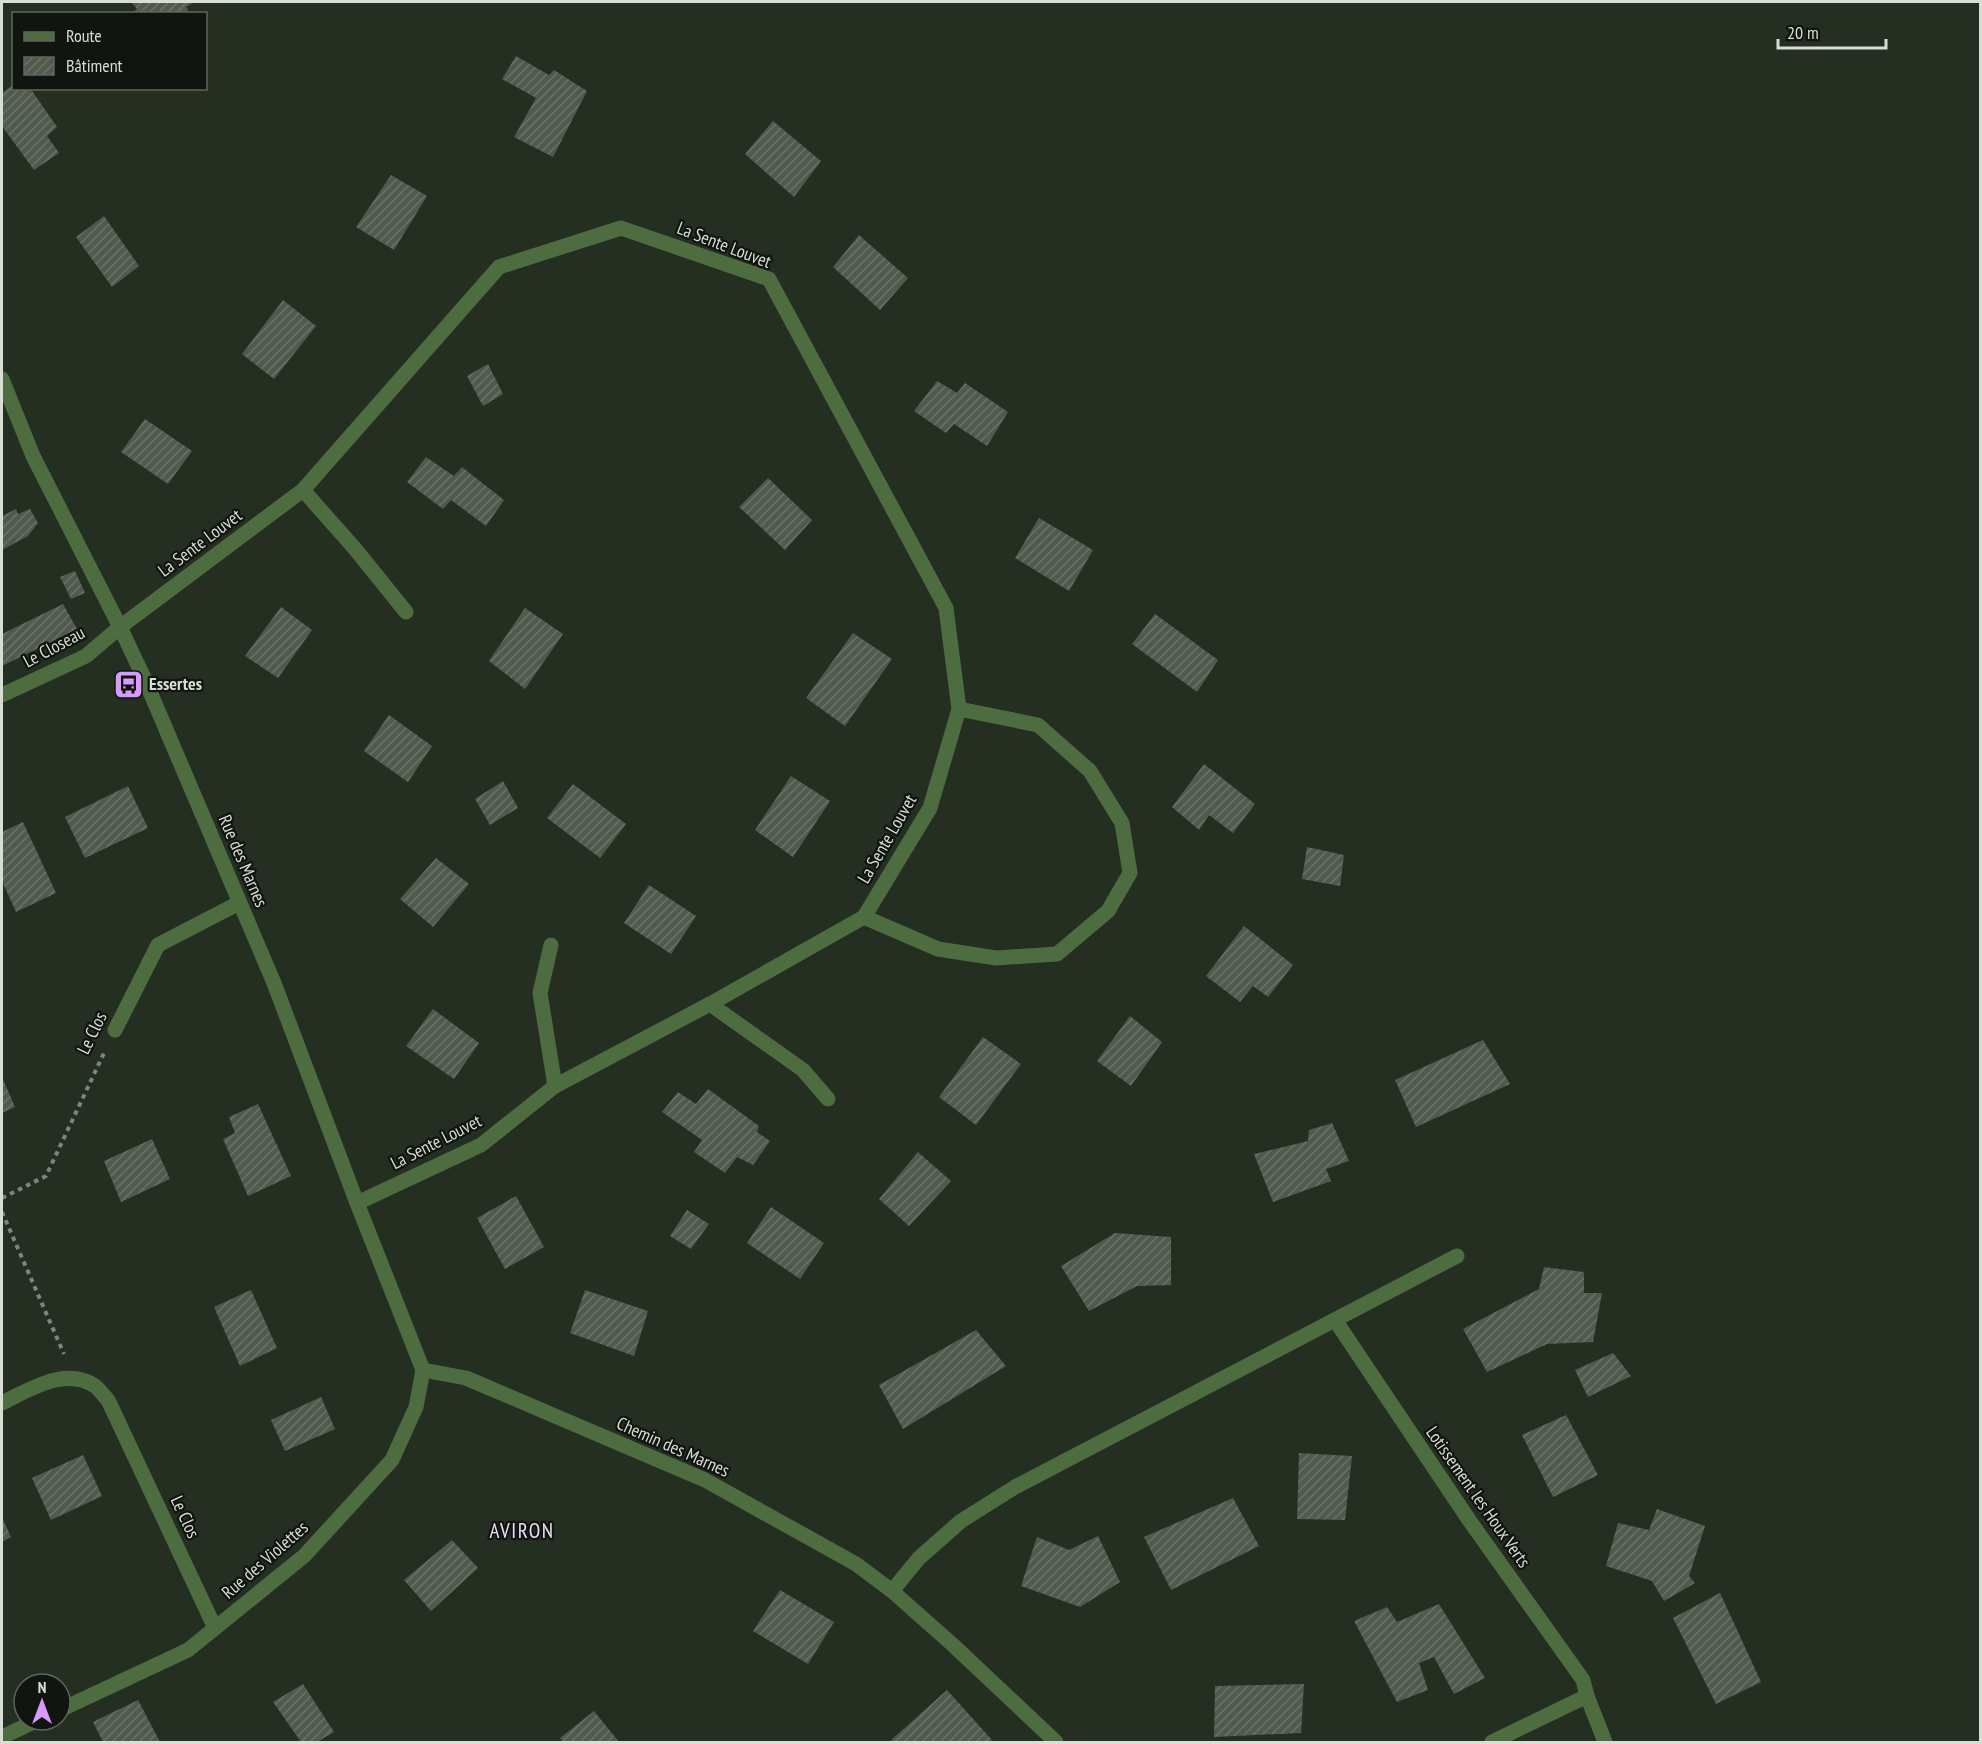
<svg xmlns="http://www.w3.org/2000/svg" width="1982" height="1744" viewBox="0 0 1982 1744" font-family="'PT Sans Narrow',sans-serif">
<defs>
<pattern id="building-hatch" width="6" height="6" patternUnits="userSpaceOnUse" patternTransform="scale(1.5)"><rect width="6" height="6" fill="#515b4d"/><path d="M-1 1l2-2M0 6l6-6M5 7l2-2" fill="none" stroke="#697266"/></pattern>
</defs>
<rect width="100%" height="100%" fill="#242e21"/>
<g fill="url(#building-hatch)">
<path d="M131,2h63l-8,5 2,3 -6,4h-52l7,-5z"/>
<path d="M516,56l33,19 5,-5 33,21 -34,66 -39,-20 22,-39 -34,-19z"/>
<path d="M14,84v4h16l27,39 -10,9 12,17 -25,17 -32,-44v-33z"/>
<path d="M773,121l48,40 -27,36 -49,-43z"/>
<path d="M391,175l36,21 -33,54 -38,-23z"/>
<path d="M104,216l35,50 -27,21 -36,-50z"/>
<path d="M859,235l49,43 -28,32 -47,-43z"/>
<path d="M283,300l33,26 -42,53 -32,-25z"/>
<path d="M488,364l15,30 -20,12 -16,-30z"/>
<path d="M937,381l20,12 8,-10 43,29 -21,34 -33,-22 -8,9 -32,-22z"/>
<path d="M145,419l47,32 -24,33 -47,-32z"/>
<path d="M426,457l28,19 8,-9 42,33 -18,26 -35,-26 -8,9 -36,-27z"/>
<path d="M768,478l44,42 -27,30 -46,-43z"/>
<path d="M16,509l2,5 12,-5 8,14 -10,13 -26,14v-34z"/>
<path d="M1039,518l54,32 -24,41 -54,-33z"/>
<path d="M75,571l10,22 -14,6 -11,-22z"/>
<path d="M63,604l14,25 -75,37v-32z"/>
<path d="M281,607l31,23 -34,48 -33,-22z"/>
<path d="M525,608l38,26 -38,55 -36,-28z"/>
<path d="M1155,614l63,46 -21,32 -65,-48z"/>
<path d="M853,633l39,26 -47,67 -39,-28z"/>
<path d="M389,715l43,31 -24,36 -44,-31z"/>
<path d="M1204,764l51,40 -22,29 -24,-18 -10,15 -27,-23z"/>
<path d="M791,776l39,25 -37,56 -38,-27z"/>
<path d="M503,781l15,27 -28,17 -15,-26z"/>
<path d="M573,784l53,40 -26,34 -53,-40z"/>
<path d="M128,786l20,42 -63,30 -20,-41z"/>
<path d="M23,822l33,71 -40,19 -14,-31v-49z"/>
<path d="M1307,847l37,8 -4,31 -38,-7z"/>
<path d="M436,858l33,26 -36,43 -33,-28z"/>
<path d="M649,885l47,31 -25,38 -47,-31z"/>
<path d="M1244,926l49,39 -25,32 -15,-11 -13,16 -34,-26z"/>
<path d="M433,1009l46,34 -25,36 -48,-33z"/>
<path d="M1130,1016l32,26 -31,44 -34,-25z"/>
<path d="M983,1037l38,27 -45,61 -37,-28z"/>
<path d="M1483,1040l27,44 -94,43 -21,-47z"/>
<path d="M2,1077l13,30 -13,6z"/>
<path d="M708,1089l51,37 -2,6 13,9 -17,24 -16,-8 -12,16 -31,-21 8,-12 -40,-28 16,-20 18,12z"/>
<path d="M258,1104l33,72 -43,20 -25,-57 12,-6 -6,-16z"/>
<path d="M1332,1123l17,38 -23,8 5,12 -58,21 -19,-48 54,-13 1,-11z"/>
<path d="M152,1139l18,40 -49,23 -17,-41z"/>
<path d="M918,1152l33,29 -42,45 -30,-27z"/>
<path d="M516,1196l28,51 -39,22 -28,-51z"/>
<path d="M771,1207l53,36 -24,36 -53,-36z"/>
<path d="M687,1210l22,14 -18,25 -21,-13z"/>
<path d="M1115,1233l56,4v48l-34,1 -48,25 -28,-45z"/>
<path d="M1544,1267l40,5v21h18l-9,49 -46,2 -60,28 -24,-43 76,-40z"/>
<path d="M251,1290l26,58 -37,18 -26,-59z"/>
<path d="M585,1290l63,21 -14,45 -64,-23z"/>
<path d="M976,1330l30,36 -103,63 -24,-44z"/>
<path d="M1613,1353l18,23 -43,21 -13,-27z"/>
<path d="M321,1397l14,32 -50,22 -14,-31z"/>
<path d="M1566,1415l32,60 -45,22 -31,-62z"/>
<path d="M1299,1453l53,3 -7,64 -48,-1z"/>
<path d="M83,1455l19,41 -51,24 -19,-42z"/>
<path d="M1233,1498l26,48 -88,44 -27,-53z"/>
<path d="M1657,1509l48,17 -16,50 6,7 -31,18 -12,-20 -46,-15 12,-43 31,7z"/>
<path d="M2,1517l9,20 -9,5z"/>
<path d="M1098,1536l22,46 -40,25 -59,-21 16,-49 32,13z"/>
<path d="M452,1540l26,28 -47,43 -27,-31z"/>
<path d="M780,1590l54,32 -26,42 -55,-33z"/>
<path d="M1720,1593l41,89 -45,22 -43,-86z"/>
<path d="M1439,1604l46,74 -31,16 -20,-37 -15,6 9,27 -31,12 -43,-81 33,-14 10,15z"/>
<path d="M303,1684l31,48 -17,10h-16l-28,-40z"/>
<path d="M1304,1684l-3,49 -87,4 1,-51z"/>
<path d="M947,1690l45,50 -3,2h-33l-1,-1 -2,1h-64z"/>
<path d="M138,1700l22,42h-57l-10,-20z"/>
<path d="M594,1711l25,31h-56l-3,-4z"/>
</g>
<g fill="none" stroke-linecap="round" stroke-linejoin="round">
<g stroke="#7e867b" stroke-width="4" stroke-dasharray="4.5 4.5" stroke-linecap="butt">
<path d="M2,1198l44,-22 58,-123"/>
<path d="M2,1212l62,142"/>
</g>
<g stroke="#4d6d41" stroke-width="15">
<path d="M2,379l31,77 87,171 25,53 129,303 83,220 66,167"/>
<path d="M303,490l53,60 50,62"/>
<path d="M2,695l84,-39 34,-29 183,-137 196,-223 122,-39 148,51 177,329 13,101 -29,99 -66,109 -154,87 93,66 25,29"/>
<path d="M864,917l74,32 58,9 61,-4 51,-43 22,-38 -8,-50 -32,-52 -52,-46 -79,-16"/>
<path d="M551,945l-11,48 15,93"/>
<path d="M115,1030l43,-85 81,-42"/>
<path d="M357,1203l124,-58 74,-59 155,-82"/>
<path d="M1335,1320l134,200 114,160 4,16 -95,46"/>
<path d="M423,1370l43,8 239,102 151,84 36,27 61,54 103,97"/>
<path d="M2,1403c27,-13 63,-37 93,-17 4,3 9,10 13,14l107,228"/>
<path d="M892,1591l27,-33 42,-37 54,-34 442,-231"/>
<path d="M1587,1696l18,46"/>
<path d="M60,1710l128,-60 116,-94 88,-96 24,-53 7,-37"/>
<path d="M2,1737l36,-17"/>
</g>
</g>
<defs>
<symbol id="bus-square" viewBox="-11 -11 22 22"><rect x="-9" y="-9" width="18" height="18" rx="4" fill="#d79bf9" stroke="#10150f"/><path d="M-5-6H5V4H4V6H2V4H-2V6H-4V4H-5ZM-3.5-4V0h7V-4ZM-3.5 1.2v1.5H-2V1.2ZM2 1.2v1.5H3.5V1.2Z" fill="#111"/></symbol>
</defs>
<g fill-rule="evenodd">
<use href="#bus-square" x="112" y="668" width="33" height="33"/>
</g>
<g text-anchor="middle" stroke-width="4.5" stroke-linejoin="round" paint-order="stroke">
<g font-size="18" fill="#d8ded5" stroke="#10150f">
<text transform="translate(724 245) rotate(21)" y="6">La Sente Louvet</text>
<text transform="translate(200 543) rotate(-37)" y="6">La Sente Louvet</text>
<text transform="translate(54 647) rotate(-28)" y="6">Le Closeau</text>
<text transform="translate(887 839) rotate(-60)" y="6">La Sente Louvet</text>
<text transform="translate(243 861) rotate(67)" y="6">Rue des Marnes</text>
<text transform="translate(92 1033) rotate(-64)" y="6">Le Clos</text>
<text transform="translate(436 1142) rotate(-27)" y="6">La Sente Louvet</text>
<text transform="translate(673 1447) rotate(24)" y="6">Chemin des Marnes</text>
<text transform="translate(1478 1497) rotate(55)" y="6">Lotissement les Houx Verts</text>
<text transform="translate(185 1517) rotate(65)" y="6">Le Clos</text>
<text transform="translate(265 1560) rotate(-41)" y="6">Rue des Violettes</text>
</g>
<g font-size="18" font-weight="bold" fill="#d8ded5" stroke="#10150f" text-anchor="start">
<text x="149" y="690">Essertes</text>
</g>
<g font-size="21" letter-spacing="1.5" fill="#eddcf7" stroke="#10150f">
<text x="522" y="1538">AVIRON</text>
</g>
</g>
<rect width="1982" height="1744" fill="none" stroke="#d8ded5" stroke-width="6"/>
<rect x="12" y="12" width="195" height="78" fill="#10150f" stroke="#60655e" stroke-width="1.5"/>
<rect x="24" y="32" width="30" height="9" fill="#4d6d41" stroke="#60655e" stroke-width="1.5"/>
<text x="66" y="42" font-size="18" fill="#d8ded5">Route</text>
<rect x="24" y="57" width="30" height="18" fill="url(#building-hatch)" stroke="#60655e" stroke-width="1.5"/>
<text x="66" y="72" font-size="18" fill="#d8ded5">Bâtiment</text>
<g transform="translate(42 1702)"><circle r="28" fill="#10150f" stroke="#60655e" stroke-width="1.5"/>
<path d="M0-4.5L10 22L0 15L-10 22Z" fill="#d79bf9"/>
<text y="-9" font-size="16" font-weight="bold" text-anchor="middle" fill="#d8ded5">N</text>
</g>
<path d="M1778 39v9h108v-9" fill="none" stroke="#d8ded5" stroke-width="3"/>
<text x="1787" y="39" font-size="18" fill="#d8ded5" stroke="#10150f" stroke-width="4.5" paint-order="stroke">20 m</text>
</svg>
